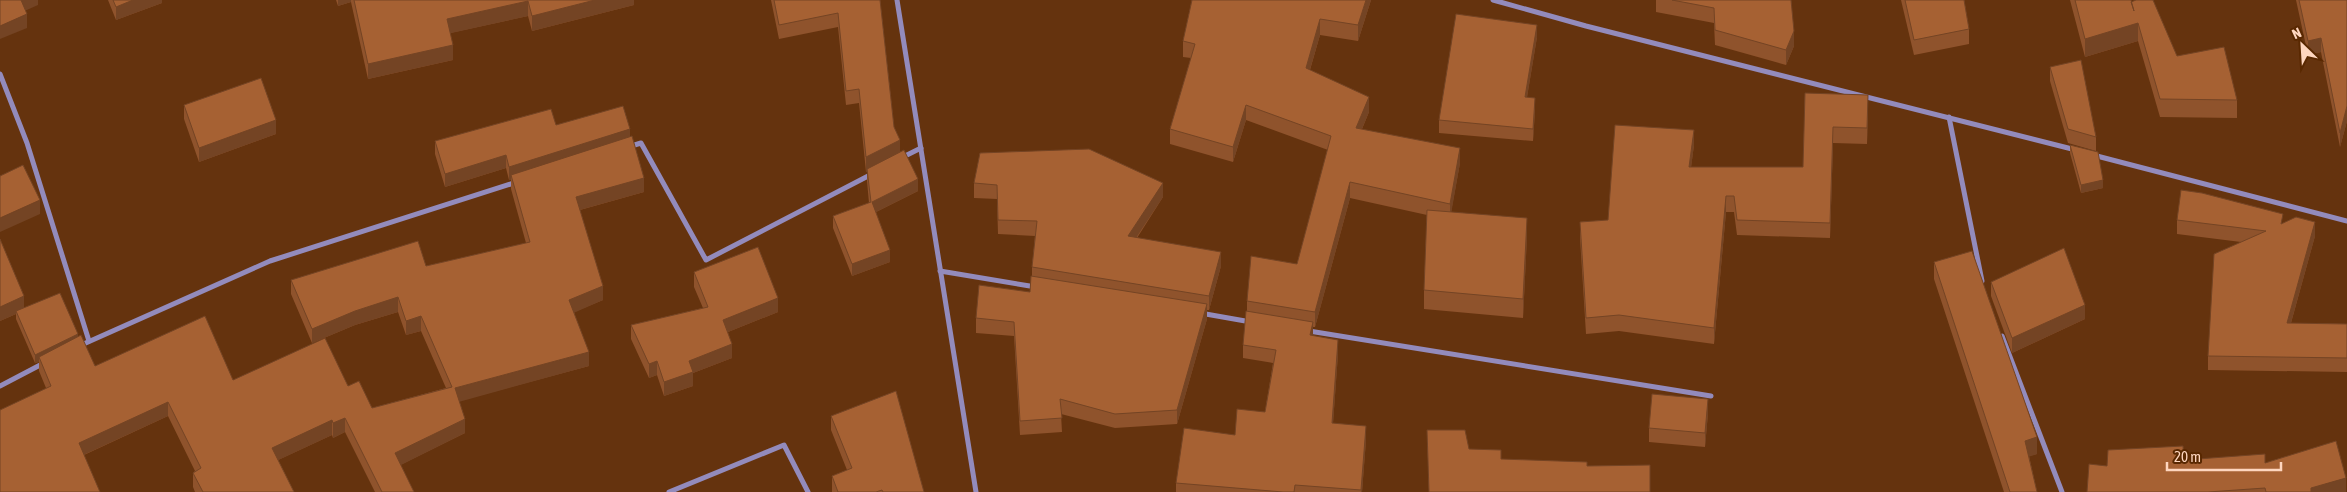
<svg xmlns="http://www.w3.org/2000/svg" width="2347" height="492" viewBox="0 0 2347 492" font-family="'Asap Condensed',sans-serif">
<rect width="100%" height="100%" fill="#65330e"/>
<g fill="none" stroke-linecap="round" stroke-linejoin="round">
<g stroke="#938bbc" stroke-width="5">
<path d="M897,0l79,492"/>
<path d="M1493,0l93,26 490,124"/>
<path d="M0,74l27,69 62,198"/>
<path d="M1949,117l33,164"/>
<path d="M628,147l13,-4 65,117 166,-86"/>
<path d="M2093,155l254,66"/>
<path d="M901,158l20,-10"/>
<path d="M940,271l96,16"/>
<path d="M1200,313l51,9"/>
<path d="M1309,331l402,65"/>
<path d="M2002,336l60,156"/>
<path d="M79,346l191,-85 247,-79"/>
<path d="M0,386l44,-23"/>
<path d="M669,492l115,-47 24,47"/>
</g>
</g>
<g fill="#8f532c">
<path d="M108,0h54v3l-46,17z"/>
<path d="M336,0h298v5l-102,26 -4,-15 -78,17 3,27 -85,19 -17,-77 -13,4z"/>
<path d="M771,0h109l14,127 6,25 18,39 -42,21 14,50 -38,14 -19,-48v-12l36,-13 -2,-22v-10l-1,1 -7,-69 -13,2 -8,-78 -59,12z"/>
<path d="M1192,0h179l-13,41 -38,-6 -10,35 59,42 -7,17 98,34 -9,49 76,24 -4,82 -99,-9v-19l3,-75 -77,-17 -35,129h-2v9l25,18 -5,69 33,17 -4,52h-186v-9l59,-48 30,-23 8,-49 -30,-5v-13l4,-34v-10l50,-37 31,-114 -82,-30 -13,42 -63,-18v-15l21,-71 -8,-1v-16z"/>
<path d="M1656,0h135l3,46 -8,19 -71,-20 -1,-22 -58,-11z"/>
<path d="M1901,0h63l5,29v15l-55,11z"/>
<path d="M2070,0h61v2l46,54 60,44v18l-77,-1 -22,-76 -53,16z"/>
<path d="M2296,0h51v121l-7,26 -19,-95 -13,3z"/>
<path d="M1537,37l-10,60 8,13 -2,31 -94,-8v-13z"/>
<path d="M2050,67l46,70v14l-28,-8 -18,-62z"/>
<path d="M1805,93l63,17 -1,34 -34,-1 -3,95 -93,-3 -3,-23h-8l-12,132 -95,-13 -33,3 -6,-96v-16l28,-2 86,-75 -3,22h112z"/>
<path d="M184,105l92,29 -77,28 -15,-43z"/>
<path d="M556,125l74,12 14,55 -64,18 23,90 -29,12 15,54 -130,35 6,32 -65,32 14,27h-39l-30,-60 -12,6 -1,-3 -54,25 16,32h-99l-2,-5v-14l2,-2 -27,-55 -84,39 -38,-67 -7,-17v-9l-4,1 -19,-44v-5l-16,7v-82l24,68 54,30 17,29 138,14 115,6 24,22 74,-20 -25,-57 -15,4 -8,-23 -43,13 -43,18 -21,-49v-14l135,-14 100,-23 -15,-54v-9h-2l-3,-12 -61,19 -10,-33v-13z"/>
<path d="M2070,145l33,43 -22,5 -11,-40z"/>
<path d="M980,153l183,44 -26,41 84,28 -12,44h-2v9l-30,105 -62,4 -54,-14 1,18 -42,3 -6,-99 -38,-3v-15l54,-26 2,-16v-9l3,-31 -37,-2 -1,-35 -23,-1v-15z"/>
<path d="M2177,220l106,3 32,13 -24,87 56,1v48l-139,-2v-14l33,-114 -64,-8z"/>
<path d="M1934,262l103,192 -8,2 8,36h-33l-70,-213z"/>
<path d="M694,272l84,40 -50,20 4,26 -39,15v13l-29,10 -7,-21 -8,3 -18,-39v-14l72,-17 -9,-21z"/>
<path d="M1991,282l94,37 -73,34 -21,-57z"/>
<path d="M1708,413l-3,34 -56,-5v-14z"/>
<path d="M831,416l93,76h-92v-16l15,-6 -16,-40z"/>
<path d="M1427,430l42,19 32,10 86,7 63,26h-221z"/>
<path d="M2265,463l81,29h-259l20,-26z"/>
</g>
<g fill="#744424">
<path d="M20,0h18v5l-18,8z"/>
<path d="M133,0h29v3l-46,17v-13z"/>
<path d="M338,0h13v2l-13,4z"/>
<path d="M595,0h39v5l-102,26v-15z"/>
<path d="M1366,0h5l-13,41v-16z"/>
<path d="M528,1v15l-81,18v-15z"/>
<path d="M27,14v14l-27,11v-13z"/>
<path d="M1320,19v16l-14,48v-15z"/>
<path d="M2138,23v18l-53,16v-18z"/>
<path d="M1537,25v12l-12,72v-12z"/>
<path d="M1794,31v15l-8,19v-15z"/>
<path d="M2321,38v14l-13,3v-14z"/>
<path d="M453,45v15l-85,19v-15z"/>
<path d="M1868,95v15l-1,34v-16z"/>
<path d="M1369,97v15l-13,31v-15z"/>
<path d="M1535,98v12l-2,31v-12z"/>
<path d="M1246,105v15l-13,42v-15z"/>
<path d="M2347,106v15l-7,26v-14z"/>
<path d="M276,120v14l-77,28v-14z"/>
<path d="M1833,127v16l-3,95v-15z"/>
<path d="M630,129v13l-119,33v5h-2v-13z"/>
<path d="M1694,130v15l-5,38v-16z"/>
<path d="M900,140v14l-34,18v-15z"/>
<path d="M1460,148v15l-10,57v-16z"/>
<path d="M506,155v13l-61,19v-13z"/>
<path d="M644,178v14l-68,19v-14z"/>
<path d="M918,179v12l-46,23v-12z"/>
<path d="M2103,180v8l-22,5v-8z"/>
<path d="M1350,182v16l-35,129v-15z"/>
<path d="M1163,183v14l-35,53v-14z"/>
<path d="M1726,196v16l-12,132v-16z"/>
<path d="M40,200v14l-40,18v-14z"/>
<path d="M1527,218v18l-4,82v-19z"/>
<path d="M2315,222v14l-28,101v-14z"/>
<path d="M890,250v12l-38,14v-12z"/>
<path d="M1221,252v14l-12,44v-14z"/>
<path d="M603,286v14l-34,15v-15z"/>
<path d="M24,296v14l-8,1v3l-16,7v-14z"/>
<path d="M398,297v15l-43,13 -43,18v-14l43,-18z"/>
<path d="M778,298v14l-55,22v-14z"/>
<path d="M1207,304v15l-30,105v-14z"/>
<path d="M2085,305v14l-73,34v-15z"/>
<path d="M421,316v15l-15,4v-14z"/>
<path d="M1313,322v14l-3,-1z"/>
<path d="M78,334v8l-39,15v5l-4,1v-8z"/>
<path d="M1338,340v14l-6,83v-14z"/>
<path d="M732,344v14l-39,15v13l-29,10v-14l25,-21z"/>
<path d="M589,352v14l-134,37v-15z"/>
<path d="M657,361v14l-8,3v-14z"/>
<path d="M1708,399v14l-3,34v-14z"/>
<path d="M168,402v14l-89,41v-14z"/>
<path d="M345,418v14l-12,6v-15z"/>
<path d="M465,419v14l-70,35v-15z"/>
<path d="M332,420v15l-60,28v-15z"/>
<path d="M1366,426v14l-4,52h-1z"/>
<path d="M2037,437v17l-12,4v-17z"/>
<path d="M2346,478v14h-35v-4z"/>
</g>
<g fill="#a66133" stroke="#744424">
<path d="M0,0h21l6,14 -27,12z"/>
<path d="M113,0h20l-17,7z"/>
<path d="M354,0h241l-63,16 -4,-15 -81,18 6,26 -85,19z"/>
<path d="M774,0h106l14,127 6,13 -34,17 -7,-68 -13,2 -8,-78 -59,12z"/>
<path d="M1192,0h174l-8,25 -38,-6 -14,49 63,29 -13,31 104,20 -10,56 -100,-22 -35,130 -68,-11 4,-45 46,8 34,-128 -85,-31 -13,42 -63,-18 25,-85 -12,-3z"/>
<path d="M1672,0h119l3,31 -8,19 -71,-20 -1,-22z"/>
<path d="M1905,0h59l5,29 -55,11z"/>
<path d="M2075,0h56l3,11 -3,-9 5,-2h17l24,56 47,-9 13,53 -77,-1 -22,-76 -53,16z"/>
<path d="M2299,0h48v106l-7,27 -19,-95 -13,3z"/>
<path d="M1456,14l81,11 -12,72 10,1 -2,31 -94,-9z"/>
<path d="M2081,60l15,77 -28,-8 -18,-62z"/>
<path d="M261,78l15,42 -77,28 -15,-43z"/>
<path d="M1805,93l63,2 -1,33 -34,-1 -3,96 -93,-3 -3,-24h-8l-12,132 -95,-13 -33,3 -6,-96 28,-2 7,-95 79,5 -5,37h114z"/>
<path d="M623,106l7,23 -121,38 -3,-12 -61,19 -10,-33 116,-32 5,16z"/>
<path d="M632,136l12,42 -68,19 27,89 -34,14 20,52 -134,36 10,31 -70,34 19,39h-32l-37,-74 -12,5 -1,-3 -60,28 22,44h-91l-10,-19 8,-5 -33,-66 -89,41 21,49h-100v-82l51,-24 -12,-29 42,-22 14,31 110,-50 28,64 92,-42 23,48 11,-5 13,27 80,-21 -31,-71 -15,5 -8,-24 -43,14 -43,18 -21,-49 127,-39 8,25 104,-24 -19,-67z"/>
<path d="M2070,145l28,7 5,28 -22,5z"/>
<path d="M1089,149l74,34 -35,53 93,16 -12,44 -177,-29 5,-46 -39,-1 -1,-35 -23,-2 6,-30z"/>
<path d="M904,150l14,29 -46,23 18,48 -38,14 -19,-48 38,-14 -4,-33z"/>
<path d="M23,165l17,35 -40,18v-42z"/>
<path d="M2181,190l21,3 81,21 -2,10 15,-7 19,5 -28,101 60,1v34l-139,-2 6,-102 52,-23 -89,-11z"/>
<path d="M1427,210l100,8 -4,81 -99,-9z"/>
<path d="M0,239l24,57 -24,11z"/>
<path d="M758,247l20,51 -55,22 9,24 -43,17 4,11 -29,10 -7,-21 -8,3 -18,-39 77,-18 -14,-35z"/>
<path d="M2064,248l21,57 -73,33 -21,-56z"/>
<path d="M1972,251l65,186 -12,4 12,51h-27l-76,-230z"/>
<path d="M1031,276l176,28 -30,106 -62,4 -55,-15 2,19 -42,3 -6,-99 -38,-4 3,-33 51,7z"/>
<path d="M60,293l18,41 -43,21 -19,-44z"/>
<path d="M1246,311l67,11 -3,13 28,5 -6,83 34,3 -5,64 -66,-5 -1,7h-11l-107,-9 8,-55 51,7 2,-26 28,3 11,-62 -33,-5z"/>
<path d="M896,391l28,101h-41l-1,-2 -6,2h-38l-6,-16 20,-8 -21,-52z"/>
<path d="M1652,394l56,5 -3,34 -56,-5z"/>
<path d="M1427,430h38l4,19 32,1v9l86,3v4l63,-1v27h-221z"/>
<path d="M2336,441l10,37 -35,10v4h-45l-1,-4 -57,4h-121l2,-28 18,2 1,-16 75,-4 1,14 81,-6v9z"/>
</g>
<g transform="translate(2302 45) rotate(335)" stroke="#592801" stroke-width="4" paint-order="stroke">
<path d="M0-4L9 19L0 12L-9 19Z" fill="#fed6bf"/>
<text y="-8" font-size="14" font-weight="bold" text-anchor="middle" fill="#fed6bf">N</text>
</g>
<path d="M2167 462v8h114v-8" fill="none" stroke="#fed6bf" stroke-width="2.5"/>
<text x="2174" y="462" font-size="15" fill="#fed6bf" stroke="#592801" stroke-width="4" paint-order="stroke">20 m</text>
</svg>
